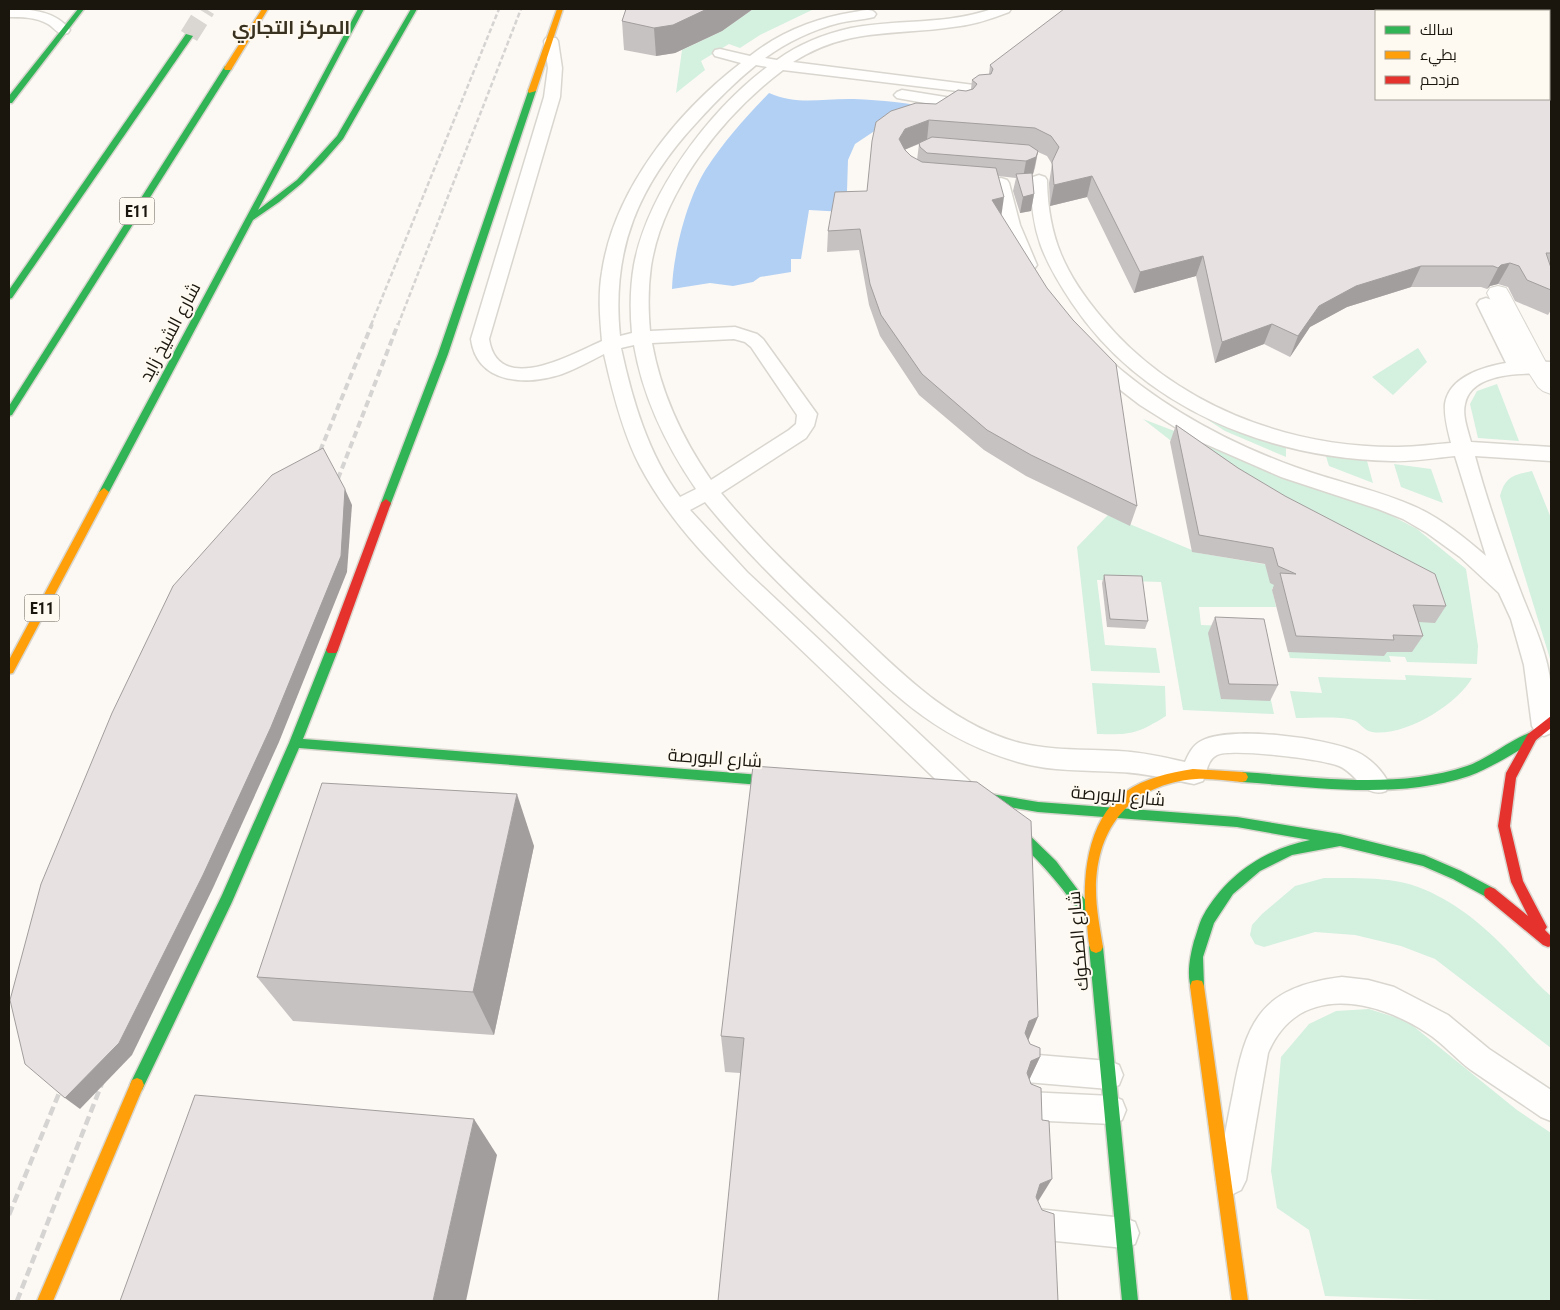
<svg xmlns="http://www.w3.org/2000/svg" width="1560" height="1310" viewBox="0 0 1560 1310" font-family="'Roboto Condensed',Cairo,sans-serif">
<rect width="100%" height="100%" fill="#fcf9f4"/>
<g fill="#d4f0df">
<path d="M753,9h61l-54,26 -20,13 -11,-4 -28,17 4,9 -29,23 6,-43 40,-19z"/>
<path d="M1418,348l9,14 -34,33 -21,-18z"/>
<path d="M1497,384l22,57 -41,-3 -8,-34 7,-13z"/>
<path d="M1205,418l81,27v12l-61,-26z"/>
<path d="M1143,419l236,90 38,20 49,40 12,77 -1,18 -70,-2 -2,-5 -16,-1 2,6 -101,-4 -8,-31 121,-6 32,-40 -31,-23 -211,-100z"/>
<path d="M1325,453l42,8 6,22 -44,-17z"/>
<path d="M1394,464l37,5 12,34 -42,-16z"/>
<path d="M1532,471l19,47v144l-51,-166c5,-19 13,-21 32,-25z"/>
<path d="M1108,515l91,38 111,19 4,18 -42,-2 4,19h-77l2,18 54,2 19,87 -91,-4 -22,-128 -64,-2 8,65 51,3 4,25 -69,-2 -14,-124z"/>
<path d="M1405,675l67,3c-15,27 -68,59 -100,54 -8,-1 -12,-10 -19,-12 -14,-4 -41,-2 -57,-2l-6,-27 32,2 -4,-16 88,3z"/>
<path d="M1092,683l73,3 1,30c-29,18 -35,19 -69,18z"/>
<path d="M1324,878c27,0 55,-1 81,5 35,9 68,33 93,58 19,18 34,39 53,55v52l-116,-89 -34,-13 -46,-11 -40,-3 -51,15 -9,-3 -5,-9 2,-10 10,-11 33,-28z"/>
<path d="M1369,1009l38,12 110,89 34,23v168h-85l-141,-5 -16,-66 -32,-22 -6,-37 10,-114 28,-33 27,-13z"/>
</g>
<path fill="#b2d0f4" d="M769,93c30,13 54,5 85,6 28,1 54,4 81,9l-59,22 -21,14 -7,16 -1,31 -3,21 -35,-2 -8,49h-10v13l-31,5 -7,5 -20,4 -23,-3 -38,6c1,-35 15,-90 34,-120 18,-28 40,-52 63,-76z"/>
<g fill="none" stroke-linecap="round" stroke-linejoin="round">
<path stroke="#dad7d2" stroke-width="19" stroke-dasharray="19 9" stroke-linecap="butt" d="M189,36l17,-27"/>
<defs>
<g id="lane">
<path d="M9,9c22,0 47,2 61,21l-2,3c-10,3 -12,-4 -20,-9 -12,-7 -26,-7 -39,-7z"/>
<path d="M992,9h19l-2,3c-18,7 -36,13 -56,15 -61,9 -105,0 -160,35l189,24 5,1 2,3 -2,3 -5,1 -199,-24c-60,45 -120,121 -132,196 -3,22 -3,43 -1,65l85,-4 22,7 6,5 54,75 -3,12 -8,12 -85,55c37,45 79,85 122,125 53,49 104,106 177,125 33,8 65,6 98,8 23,1 45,6 67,11 4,-9 8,-17 16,-21 29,-16 126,-3 156,11 13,6 26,19 32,32l-3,7c-22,8 -29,-18 -47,-25 -18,-7 -107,-18 -122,-11 -10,5 -10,17 -14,26l-9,3c-25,-5 -49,-11 -75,-12 -34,-2 -67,0 -101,-10 -87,-25 -130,-74 -193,-134 -42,-40 -83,-80 -120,-126l-15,8 57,62 230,216 3,7 -3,7 -9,4 -9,-4c-55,-53 -110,-107 -166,-160 -56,-54 -116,-106 -153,-176 -17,-32 -28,-76 -36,-112 -14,7 -28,15 -42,20 -36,12 -85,10 -91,-35l73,-242 4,-29 -4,-27 2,-3h10l2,3 4,27 -2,29 -71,242c9,58 83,15 113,2 -2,-23 -4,-46 0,-69 12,-82 74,-159 139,-209l-26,-7 -2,-3 2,-3 5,-1 30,7c30,-24 66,-38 104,-44 8,-1 17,-5 22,2l-2,3c-11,3 -23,3 -35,6 -27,7 -52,19 -74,35l12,2c22,-16 47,-26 74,-32 47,-9 95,-3 141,-19zM756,65l11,2c-59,45 -119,125 -133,198 -4,23 -4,46 -2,68l-12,3c-9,-87 19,-152 78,-215 18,-20 37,-39 58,-56zM734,339l11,3 6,5 46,68 -1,9 -7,6 -78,50c-29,-42 -50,-87 -59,-137zM634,345c9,53 32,100 62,144l-16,8c-32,-43 -48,-98 -59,-149z"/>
<path d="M902,90l62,10 5,2 3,3 -3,3 -5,2 -67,-12 -3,-3 3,-3z"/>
<path d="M1039,175l6,2 2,3c1,58 18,94 55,138 71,86 185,130 296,129 18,0 36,-3 53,-4 -3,-12 -7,-26 -6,-39 4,-27 38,-37 61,-41l-29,-59 3,-4 6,-2 6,2 3,4 28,57 28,1v12c-24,-1 -80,-3 -86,30 -3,11 3,27 6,38l80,5v14l-76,-5c12,45 28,90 45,134 12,32 28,62 31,97 2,15 0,31 0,46l-7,3 -8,-3 -4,-7 -8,-61 -13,-46 -12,-26 -39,-36 -33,-24 -24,-14 -25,-10 -97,-32 -87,-38 -54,-34 -26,-20 -26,-26 2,-4 7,-2 7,2c56,51 120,86 191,112 41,15 84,23 123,41 25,12 47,30 68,48l-31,-100c-22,2 -43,6 -64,5 -123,-3 -249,-53 -319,-158 -29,-44 -41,-70 -41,-123l2,-3z"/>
<path d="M1001,178l6,2 2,3 11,42 17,40 -3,4 -6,1 -6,-1 -16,-34 -13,-52 2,-3z"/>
<path d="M1342,977l26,3 26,7 54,28 41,34 62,41v31l-10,-4c-23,-16 -47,-31 -70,-47 -15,-11 -28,-27 -44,-37 -51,-34 -129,-51 -159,20l-22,127 -5,10 -10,5 -10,-5 -5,-10c6,-29 11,-58 17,-87 13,-73 29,-106 109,-116z"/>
<path d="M1026,1054l83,7 10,4 4,10 -4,10 -10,4 -83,-7 -10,-4 -4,-10 4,-10z"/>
<path d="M1027,1092l85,4 10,4 4,10 -4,10 -10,4 -85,-4 -10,-4 -4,-10 4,-10z"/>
<path d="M1036,1209l88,9 11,4 4,11 -4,11 -11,4 -88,-9 -11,-4 -4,-11 4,-11z"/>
</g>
<path id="street" d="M1498,286l8,2 3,5 42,79v22l-8,-3 -5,-4 -18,-28 -33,-66 3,-5z"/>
<g id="fast">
<path d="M78,9h6l-72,94h-3v-7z"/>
<path d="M358,9h6l-106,201 39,-30 40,-44 74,-127h6l-74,130 -20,23 -21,21 -23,19 -26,18 -144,272 -5,4 -4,-1 -1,-3z"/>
<path d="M186,34l7,2 -181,262 -3,1v-9z"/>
<path d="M225,66l7,2 -220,347 -3,1v-10z"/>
<path d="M529,89l7,2 -88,263 -57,149 -1,3h-8l-1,-3 57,-149z"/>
<path d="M332,646l4,1 2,3 -35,89 484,38 4,1 2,4 -2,4 -4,1 -488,-39 -67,154 -90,188 -5,2 -5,-2 -2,-5 2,-5 90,-185 67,-152 37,-93 2,-3z"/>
<path d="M1532,732l4,2 2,3 -2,3c-22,13 -43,27 -67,36 -73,24 -153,11 -227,6l-4,-1 -2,-4 2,-4 4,-1c73,5 154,18 225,-6 23,-8 42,-26 65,-34z"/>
<path d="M967,790l71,12 199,15 103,17 84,21 37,16 34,18 1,4 -1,4 -5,2 -37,-20 -30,-13 -83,-20 -48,9 -32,16 -27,23 -19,29 -11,34 1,29 -2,5 -5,1 -5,-1c-6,-15 -2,-35 2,-50 3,-8 5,-18 9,-25 23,-41 62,-67 107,-76l-73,-13 -199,-15 -71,-12 -4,-1 -2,-4 2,-4z"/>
<path d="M1003,816l18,11 35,34 40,53 2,4 -2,4 -5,2 -5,-2c-24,-37 -52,-69 -87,-97l-2,-4 2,-4z"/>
<path d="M1096,941l5,2 2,4 35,354h-16l-33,-354 2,-4z"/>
</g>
<g id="slow">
<path d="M262,9h6l-37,61h-6l-1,-2z"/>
<path d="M557,9h6l-27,82 -7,2 -1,-2z"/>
<path d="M104,488l5,4 -96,181 -4,1v-14l90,-168z"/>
<path d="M1193,769l49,3 4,1 2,4 -2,4 -4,1c-15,-1 -30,-4 -46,-3 -64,5 -100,47 -100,111 0,19 4,38 7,57l-2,4 -5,2 -5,-2c-3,-8 -3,-17 -4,-26 -6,-44 -1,-104 38,-133 20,-14 44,-19 68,-23z"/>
<path d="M1197,980l5,1 2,5 44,315h-16l-42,-315 2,-5z"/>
<path d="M137,1078l5,2 2,5 -91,216h-16l95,-221z"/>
</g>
<g id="jam">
<path d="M386,499l5,4 -53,147 -2,3h-8l-2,-3 55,-147z"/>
<path d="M1551,716v12l-15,12 -20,38 -6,48 13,55 24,46 -2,3 6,6v10l-3,1 -5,-2 -58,-48 -1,-4 1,-4 5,-2 5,2 33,27 -17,-34 -13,-56 8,-53 22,-39z"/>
</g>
</defs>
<use href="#lane" stroke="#d9d6cf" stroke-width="3"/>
<use href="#street" stroke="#d9d6cf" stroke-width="2"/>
<use href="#fast" stroke="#d9d6cf" stroke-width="3"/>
<use href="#slow" stroke="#d9d6cf" stroke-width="3"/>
<use href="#jam" stroke="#d9d6cf" stroke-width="3"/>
<use href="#lane" fill="#fffefd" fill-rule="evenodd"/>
<use href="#street" fill="#fffefd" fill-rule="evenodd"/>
<use href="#fast" fill="#30b455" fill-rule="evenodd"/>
<use href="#slow" fill="#ff9f0a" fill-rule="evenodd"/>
<use href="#jam" fill="#e5322d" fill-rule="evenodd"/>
<g stroke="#d6d4d3" stroke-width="2.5" stroke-dasharray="5 2.5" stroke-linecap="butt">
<path d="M371,325l128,-316"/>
<path d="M398,325l123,-316"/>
</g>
<g stroke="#d6d4d3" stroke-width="4" stroke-dasharray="7 4" stroke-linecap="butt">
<path d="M316,461l56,-137"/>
<path d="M334,489l64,-165"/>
</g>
<g stroke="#d6d4d3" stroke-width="4.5" stroke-dasharray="9 4.5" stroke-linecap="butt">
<path d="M9,1215l55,-134"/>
<path d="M17,1301l89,-228"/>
</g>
</g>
<g fill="#c7c2c2" fill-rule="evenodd">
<path d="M626,9h127l-31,22 -47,22 -19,3 -32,-6 -2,-29z"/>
<path d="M1551,9v301l-3,5 -33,-14 -7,-14 -10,-3 -8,2 -3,3 -6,-2h-70l-64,20 -37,20 -20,30 -26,-13 -49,19 -19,-87 -62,17 -47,-96 -37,9 -1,-23 3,-19 -5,-8 -9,-4 -3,16 -2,6h-1l2,20 -3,17 -11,2 -7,-22 3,-13 -18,-2 3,39 136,291 -7,20 -104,-50 -42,-26 -65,-55 -39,-59 -11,-31 -10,-55 -32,2 1,-21 39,-40 69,-87 35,-15 1,-9 17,-6 1,-9zM919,144l-2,16 -6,-4 -7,-6z"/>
<path d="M1176,425l62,43 208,138 -11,17 -17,-1 5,14 -11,16h-25l-3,4 -96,-4 -16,-62 2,-5 -4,-2 -5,-19 -73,-12 -22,-110z"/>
<path d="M1104,575l44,46 -3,8 -38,-2 -5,-44z"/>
<path d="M1215,617l63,68 -8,16 -49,-2 -13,-66z"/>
<path d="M534,846l-40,189 -201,-14 -36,-44z"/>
<path d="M721,1036l307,4 2,4 10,13 -11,23 9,122 20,99 -318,-228 -15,-1z"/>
</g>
<g fill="#a29e9e">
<path d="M707,9h46l-31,22 -47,22 -19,3 -2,-28z"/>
<path d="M929,120l-2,20 -23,10 -5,-11 6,-10z"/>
<path d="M1038,151l-5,23 -10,4 3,-17z"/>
<path d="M1092,176l-5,21 -37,9 4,-21z"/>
<path d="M1034,194l-3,17 -11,2 3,-16z"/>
<path d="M1004,197l-3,21 -9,-18z"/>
<path d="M1203,256l-7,20 -62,17 6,-21z"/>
<path d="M1510,263l-12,21 -8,2 -3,3 11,-21 3,-3z"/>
<path d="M1421,266l-10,21 -64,20 -37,20 -20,30 8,-21 21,-30 37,-20z"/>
<path d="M1272,324l-8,20 -49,19 7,-21z"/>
<path d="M345,489l7,16 -5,67 -68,170 -66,146 -81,167 -52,54 -15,-11z"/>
<path d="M517,794l17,52 -40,189 -21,-43z"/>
<path d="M1038,1017l-15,36 -9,4 15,-36z"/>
<path d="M1040,1057l-16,34 -9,4 16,-34z"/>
<path d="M474,1119l23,36 -31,146h-33z"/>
<path d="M1052,1179l-18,29 -11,4 17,-28z"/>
</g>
<g fill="#e7e1e1" stroke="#a29e9e" fill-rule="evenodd">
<path d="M626,9h81l-34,16 -19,3 -32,-7z"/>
<path d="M1064,9h487v244h-5l5,15v22l-24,-10 -8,-14 -9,-3 -9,2 -3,3 -5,-2h-72l-65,20 -37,20 -21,30 -26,-12 -50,18 -19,-86 -63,16 -48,-96 -38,9 -2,-23 7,-15 -8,-11 -16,-8 -106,-8 -24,9 -6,10 6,11 6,6 11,6 74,6 8,29 -12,3 55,88 26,32 43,44 21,142 -106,-51 -44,-25 -65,-56 -41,-59 -11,-31 -10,-55 -32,2 7,-39 32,-1 5,-50 4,-19 15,-11 25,-8 20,1 22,-14 8,1 7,-2 4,-5 -5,-4 7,-5 12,-1 2,-5 -3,-4zM1376,11h173v88h-173z"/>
<path d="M932,137l97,8 9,6 -2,6 -10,4 -99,-8 -7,-6 -1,-4z"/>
<path d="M1032,173l2,21 -11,3 -7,-23z"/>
<path d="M1176,425l62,43 47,28 150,78 11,32 -33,-1 10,31 -30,-1 1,5 -98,-4 -16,-63 16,1 -18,-8 -5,-18 -74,-13z"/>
<path d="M323,448l22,41 -4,67 -70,171 -68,148 -84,168 -54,55 -40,-34 -15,-64 31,-116 71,-171 61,-127 99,-111z"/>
<path d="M1104,575l38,1 6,45 -38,-2z"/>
<path d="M1215,617l49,2 14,66 -49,-1z"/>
<path d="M753,766l224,16 54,39 7,196 -9,4 -4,12 5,11 10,4v9l-9,4 -4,12 4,11 10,4 1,32 7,1 3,58 -12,5 -4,13 6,13 12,4 4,87h-340l26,-263 -23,-2z"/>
<path d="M322,783l195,11 -44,198 -216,-15z"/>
<path d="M195,1095l279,24 -41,182h-313z"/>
</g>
<g text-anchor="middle" stroke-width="4" stroke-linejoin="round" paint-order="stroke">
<g fill="#fffaf1" stroke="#5f5a52" stroke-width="1">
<rect x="119.5" y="197.5" width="35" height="27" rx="4"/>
<rect x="24.5" y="594.5" width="35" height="27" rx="4"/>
</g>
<g font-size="16" font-weight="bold" fill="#1a160e">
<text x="137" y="217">E11</text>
<text x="42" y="614">E11</text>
</g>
<g font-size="18" fill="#1a160e" stroke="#fffaf1">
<text transform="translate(170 332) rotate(-62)" y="6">شارع الشيخ زايد</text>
<text transform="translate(715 758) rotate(4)" y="6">شارع البورصة</text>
<text transform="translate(1118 796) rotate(5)" y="6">شارع البورصة</text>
<text transform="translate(1078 941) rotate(-95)" y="6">شارع الصكوك</text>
</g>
<g font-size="19" font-weight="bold" fill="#3a3220" stroke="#fffaf1">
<text x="291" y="34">المركز التجاري</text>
</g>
</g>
<rect width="1560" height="1310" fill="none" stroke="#1a160e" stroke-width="20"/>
<rect x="1375" y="10" width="175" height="90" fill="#fffaf1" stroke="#a39f96"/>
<rect x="1385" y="26" width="25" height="8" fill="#30b455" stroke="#a39f96"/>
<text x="1420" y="35" font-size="15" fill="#1a160e">سالك</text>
<rect x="1385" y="51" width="25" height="8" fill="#ff9f0a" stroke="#a39f96"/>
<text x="1420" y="60" font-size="15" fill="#1a160e">بطيء</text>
<rect x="1385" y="76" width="25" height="8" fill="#e5322d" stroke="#a39f96"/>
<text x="1420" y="85" font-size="15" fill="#1a160e">مزدحم</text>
</svg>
